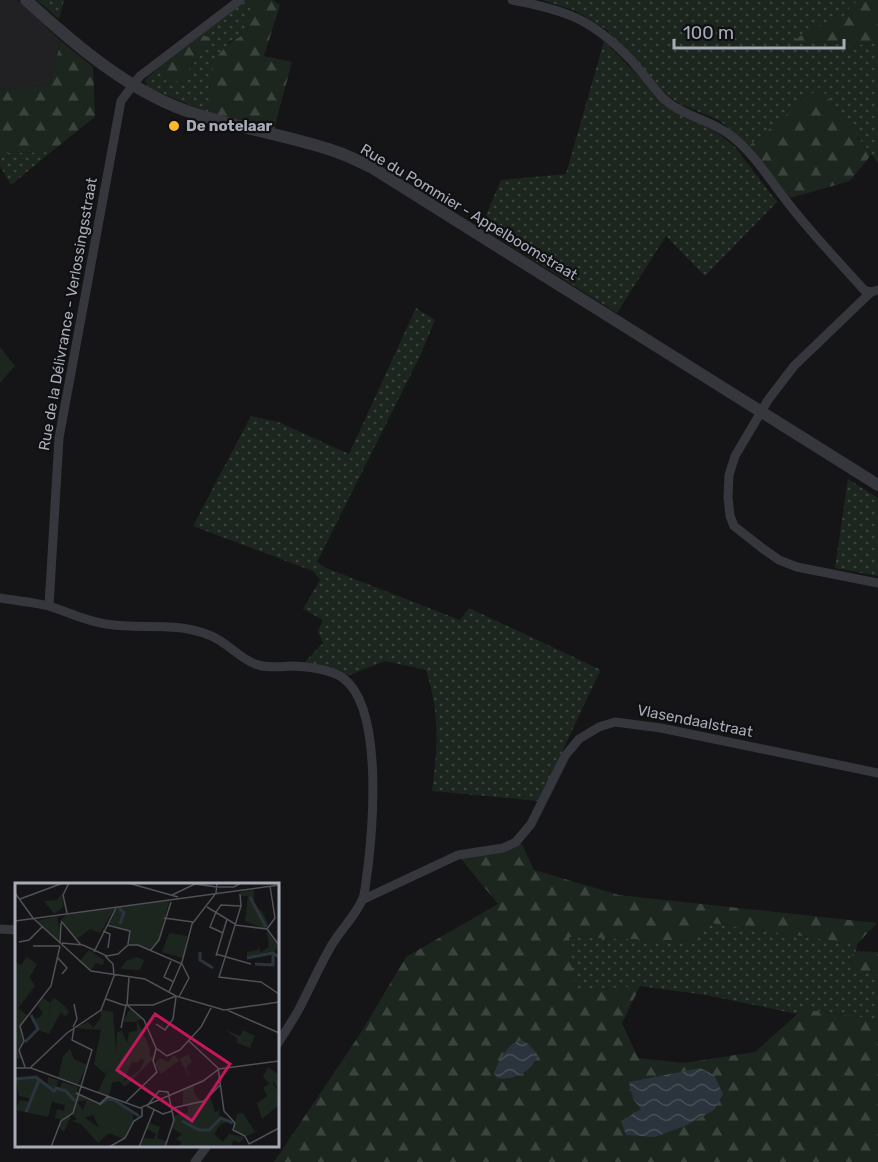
<svg xmlns="http://www.w3.org/2000/svg" width="878" height="1162" viewBox="0 0 878 1162" font-family="Rubik,sans-serif">
<defs>
<pattern id="grass-dots" width="8" height="8" patternUnits="userSpaceOnUse" patternTransform="scale(1.5)"><rect width="8" height="8" fill="#1d261e"/><path d="M2 2h.1M6 6h.1" fill="none" stroke="#3b433d" stroke-width="1.8" stroke-linecap="round"/></pattern>
<pattern id="forest-firs" width="22" height="20" patternUnits="userSpaceOnUse" patternTransform="scale(1.5)"><rect width="22" height="20" fill="#1d261e"/><path d="M5 1l3.5 6h-7zM16 11l3.5 6h-7z" fill="#3b433d"/></pattern>
<pattern id="water-waves" width="16" height="10" patternUnits="userSpaceOnUse" patternTransform="scale(1.5)"><rect width="16" height="10" fill="#2b343c"/><path d="M0 5q4-4 8 0t8 0" fill="none" stroke="#474f56"/></pattern>
</defs>
<rect width="100%" height="100%" fill="#151517"/>
<path fill="#212124" d="M0,0h17l44,41 -11,43 -50,6z"/>
<g fill="url(#grass-dots)">
<path d="M37,0h27l-5,19z"/>
<path d="M245,0h13l-7,3 -4,30 -18,9 -20,44 3,15 -4,11 -60,-24 -3,-8 17,-16 19,18 11,-17 16,-18 -7,-12z"/>
<path d="M542,0h318l-8,5 -9,12 -51,27 35,-2 24,4 27,-4v121l-58,-75 -71,58 -30,-26 -39,-16 -12,-8 -61,-66 -31,-19z"/>
<path d="M604,41l41,42 55,40 20,12 15,12 42,55 -72,74 -39,-40 -49,77 -136,-86 20,-47 65,-6z"/>
<path d="M51,152l-40,33 -11,-19v-13z"/>
<path d="M416,308l19,12 -15,36 -103,206 9,6 134,52 9,-12 130,61 1,2 -61,130 -107,-10c6,-45 8,-77 -6,-121l-41,-9 -38,15 -44,-12 20,-21 -5,-12 5,-11 -20,-11 17,-29 -7,-9 -120,-45 58,-110 27,6 71,32z"/>
<path d="M848,479l30,19v78l-43,-8z"/>
<path d="M704,922l153,22 -1,7 -7,9 10,11 19,2v47l-75,-11 -6,5 -91,-19 -66,-9 -66,5 -5,-54 125,4z"/>
</g>
<g fill="url(#forest-firs)" fill-rule="evenodd">
<path d="M258,0h15l7,5 -16,51 28,6 -18,67 -66,-17c4,-11 1,-18 2,-28 3,-28 13,-39 37,-51l4,-30z"/>
<path d="M860,0h18v42l-27,4 -24,-4 -36,2 15,-13 37,-14 9,-12z"/>
<path d="M201,35l11,3 -4,10 -16,17 -11,17 -19,-2v-16z"/>
<path d="M61,41l32,26 2,50 -44,35 -51,1v-63l50,-6z"/>
<path d="M820,87l51,68 -21,26 -60,17 -41,-52z"/>
<path d="M516,842l6,2 12,26 85,25 258,28 -20,21 -153,-22 -10,19 -125,-4 6,54 65,-5 -18,37 16,35 46,5 71,-11 48,-43 75,11v142h-604l86,-128 46,-77 92,-53 -40,-49zM700,1068l-74,67 4,-19 11,-7 -11,-27z"/>
<path d="M856,951l22,1v21l-19,-2 -10,-12z"/>
</g>
<path fill="#1d261e" d="M0,347l15,19 -15,17z"/>
<g fill="url(#water-waves)">
<path d="M521,1040c9,4 12,8 16,17 -5,15 -26,24 -40,21l-3,-5c5,-13 13,-29 27,-33z"/>
<path d="M700,1068l14,7 9,19 -9,16 -27,15 -32,12 -29,-2 -5,-14 20,-12 -8,-10 -4,-17z"/>
</g>
<g fill="none" stroke-linecap="round" stroke-linejoin="round">
<g stroke="#36373d" stroke-width="9">
<path d="M512,0c54,10 80,19 119,60 11,12 21,26 32,38 20,19 50,22 71,40 23,19 39,47 58,70 22,28 48,55 72,82l7,2"/>
<path d="M878,290l-7,2 -77,74 -26,34 -33,56 -6,19 -1,22 2,19 4,10 28,22 17,12 18,7 81,16"/>
<path d="M0,598c16,3 34,4 49,8 19,6 37,15 57,18 36,6 67,-3 103,11 17,6 30,23 46,29 12,5 27,2 40,2 14,1 37,4 48,12 40,29 30,146 25,189 -2,10 -2,22 -5,31 -7,18 -24,33 -33,50 -11,19 -20,40 -31,61 -6,11 -14,23 -21,34"/>
<path d="M49,606l10,-168 62,-337 19,-25 100,-76"/>
<path d="M362,900l96,-45 45,-7 13,-6 15,-18 34,-68 14,-17 20,-12 16,-5 46,6 217,45"/>
<path d="M0,929l16,1"/>
<path d="M195,1162l12,-16"/>
</g>
<path stroke="#36373d" stroke-width="12" d="M26,0c48,44 107,95 170,114 46,15 95,22 141,38 12,4 23,10 34,15l507,318"/>
</g>
<circle fill="#fbb92a" stroke="#101012" stroke-width="2" cx="174" cy="126" r="6"/>
<g text-anchor="middle" stroke-width="4.5" stroke-linejoin="round" paint-order="stroke">
<g font-size="15" font-weight="bold" fill="#a7acb8" stroke="#101012" text-anchor="start">
<text x="186" y="131">De notelaar</text>
</g>
<g font-size="15" fill="#a7acb8" stroke="#101012">
<text transform="translate(469 212) rotate(31)" y="5">Rue du Pommier - Appelboomstraat</text>
<text transform="translate(68 314) rotate(-80)" y="5">Rue de la Délivrance - Verlossingsstraat</text>
<text transform="translate(695 721) rotate(11)" y="5">Vlasendaalstraat</text>
</g>
</g>
<g transform="translate(15 883)">
<rect width="264" height="264" fill="#151517"/>
<path d="M100,25l-15,25 -10,-4 -13,10 -16,-19 5,-5zM122,74l7,3 -4,10 -20,-1 6,-8zM36,120l8,4 1,7 -11,20 -8,-3 -8,-11 15,-6zM86,127l12,2 3,40 8,3 -12,18 -4,-3 -3,4 -11,-10 7,-34 -26,-2 13,-6 5,6 8,-10zM55,166l4,10 13,6 -9,20 -20,-6 5,-23zM173,171l4,8 -6,5 4,11 -10,-18 -19,14 -6,-10 5,-6 8,4 6,-7 5,5zM253,184l11,8v16l-5,-9 -4,2 -7,-7zM20,194l12,10 1,-10 10,3 -2,8h4l2,-6 16,5 -1,4 8,7 -8,4 -13,30 -5,-5 3,-7 -7,-2 2,-9 7,2 1,-6 -13,-3 -4,15 -33,-7 5,-10 10,2 2,-3 -13,-3 -4,-17zM179,202v8l7,8 9,-5 5,16 5,-1 -1,5 12,5 -10,3 -7,10 9,8 6,-8 16,3 -6,6 -5,-3 -3,5 4,2h-56l3,-5 -6,-3 6,-5 -10,-6 1,-12 15,-3v-7h-5v-16zM108,223l9,5 2,10 -10,18 -15,-6 -11,10 -17,-19 -9,-3 5,-2 -5,-5 5,-2 21,15 13,-16zM228,230l12,19 -8,4 -13,-6 3,-16zM135,240l10,4 -3,11 10,3 -2,6h-25l4,-9 10,1 2,-5 -9,-5z" fill="#1d261e"/>
<path d="M47,11l1,13 -9,7 -10,-13 13,-1zM252,48l12,15 -5,6 5,6 -8,-4 -24,4v-6l11,-2v-3l3,5 8,-5zM12,74l10,7 -8,15 6,7 -20,25 5,-39 -5,-2v-8l6,3zM28,115l7,5 4,-5 7,5 8,8 -3,6 -16,-13 -2,11 -11,6 6,-8 -5,-7zM115,126l12,10 -5,1 13,29v8h5l-30,30 -6,-6 -7,2 -3,13 -11,-4 10,-22 4,2 11,-17 -7,-3 1,-20 5,-1 5,12 2,-11 8,-1v-9h-14zM126,175l3,3 -4,9 -17,12 9,-20 6,1zM210,147l15,6 3,-6 12,6 -5,12 -13,-5v-5zM69,215l17,8 7,-7 15,7 -5,9 -7,-4 -12,16 -6,-12 -8,3 -11,-5 3,-11 6,8 4,-10 -10,2z" fill="#1d261e" fill-rule="evenodd"/>
<path d="M239,7v17l8,4 7,15 -4,3 -20,-8 3,-25h-7l-1,-4zM154,18l-10,39 -9,9 -21,-5 2,-12 -22,-8 8,-17zM42,33l4,19 -3,6 -21,-20zM74,67l15,10 -1,5 -7,-2 -5,7 -12,-8zM257,199l7,10v13l-17,14 -5,-16 10,-7 -4,-8z" fill="#1d261e"/>
<path d="M154,50l18,3 -4,22 -21,-6zM0,87l14,7 6,9 -17,22 10,8 -8,10 3,15 -5,9 5,8 -8,1z" fill="#1d261e"/>
<path fill="none" stroke="#2b343c" stroke-width="3" d="M235,14l16,30M104,25l5,5 -4,11M185,69v8l13,8M232,75l26,-5 6,4M240,81l18,1v-12M10,159l13,-13 -7,-14M0,196l21,-2 18,14 2,-3 10,3 9,10M84,222l8,-6 7,1 25,16M11,229l13,-32M167,238l17,9h10l12,-12 12,5"/>
<path fill="none" stroke="#4f5157" stroke-width="1.5" d="M113,0l50,14M180,1l22,3M202,4h17l7,-4M0,10l18,25M225,11l1,12 -22,71 42,5 18,12M157,12l25,-12M5,16l43,-16M192,24l28,17M52,30l-4,-18 6,-12M18,35l58,53 54,8 31,17 48,14 55,-8M149,35l29,4M0,38l264,-36M46,38l20,24M92,42l23,6 -2,13M220,42l32,4M252,46l8,-11 -5,-32M252,46l12,16M88,48l7,3 -2,14M208,50l-13,-6 6,-15 5,-7 20,1M4,59l10,-2 13,-13M45,60l1,-20M47,60l21,2 24,11 11,-2 10,-9h10l44,19 7,14 -10,19M18,63h27M135,68l9,-11 12,-38M79,69l22,-44M201,71l35,10M201,73l11,-37M43,75l9,10 -5,6M156,78l-7,16 10,5M114,94l-2,28 17,15 12,28 11,8 13,-6 21,-23 10,-19M154,109l13,-30 10,-38 24,-31 1,-10M91,116l17,6h30l23,-9M212,127l52,23M141,141l9,6 8,-11 3,-22M58,144l4,-8 -3,-15M106,145l5,-23M174,158l29,27 6,43 11,12 -2,7 12,6 4,8M10,184l-6,-17 5,-9 -4,-15 31,-40 9,-40M0,185h16l109,40 63,-27 16,-12 60,-8M15,185l37,-35 34,-23 13,-34 -1,-12 -8,-8M61,210l24,11 8,-8M111,219l31,-30 -4,-11 3,-12M132,223l12,-15 9,1 6,28 -9,27M132,223l16,8 9,-3M158,225l31,-7 16,-16M234,261l30,-16M36,264l10,-26 12,-8 19,-63 -20,-10 2,-12M94,264l16,-9 9,-17 8,-5v-8M124,264l15,-37"/>
<path fill="#c2185b" fill-opacity="0.15" stroke="#c2185b" stroke-width="3" d="M140,131l75,50 -38,57 -75,-51z"/>
<rect width="264" height="264" fill="none" stroke="#a7acb8" stroke-width="3"/>
</g>
<path d="M674 39v9h170v-9" fill="none" stroke="#a7acb8" stroke-width="3"/>
<text x="683" y="39" font-size="18" fill="#a7acb8" stroke="#101012" stroke-width="4.5" paint-order="stroke">100 m</text>
</svg>
